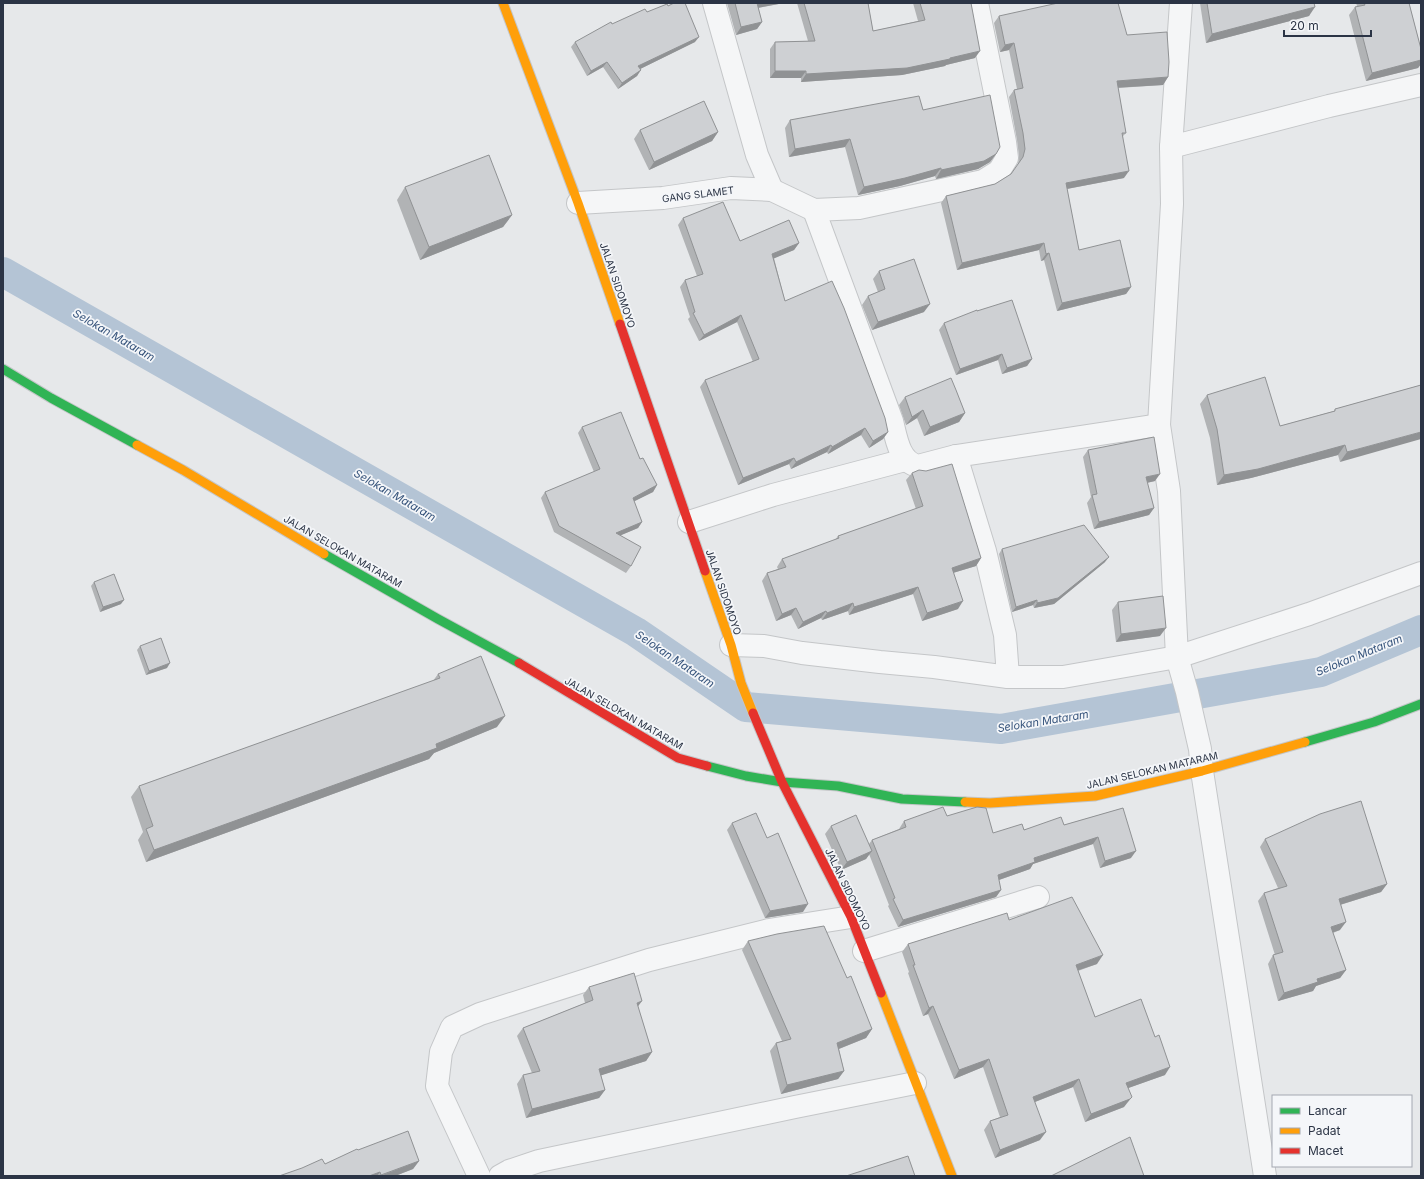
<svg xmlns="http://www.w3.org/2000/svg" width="1424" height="1179" viewBox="0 0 1424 1179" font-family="Inter,sans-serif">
<rect width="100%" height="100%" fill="#e6e8ea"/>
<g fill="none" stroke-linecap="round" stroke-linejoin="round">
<path stroke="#b4c4d5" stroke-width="30" d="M3,272l633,360 110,75 255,22 320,-57 100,-42"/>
<defs>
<g id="street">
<path d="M714,3l43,152 15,35"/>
<path d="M1181,3l-10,144 1,57 -13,221 10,66 8,166 10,35 13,57 2,22 63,405"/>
<path d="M1171,147l158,-41 92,-21"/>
<path d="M578,203l85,-5 68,-10 41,2 42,20 45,-2 124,-27 16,-10 8,-13 -2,-16 -28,-139"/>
<path d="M814,210l78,211c4,16 7,41 26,45l38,-10 203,-31"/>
<path d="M956,456l29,95 20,84 3,42"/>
<path d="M689,522l84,-27 132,-35"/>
<path d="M731,645l33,1 38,7 78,9 54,5 74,10h55l114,-20 132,-43 112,-41"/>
<path d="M864,951l174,-54"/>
<path d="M479,1176l-42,-90 4,-34 11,-25 28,-13 169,-54 120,-30 82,-13"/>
<path d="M500,1176l9,-5 30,-10 256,-54 120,-24"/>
</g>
<g id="fast">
<path d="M3,369l48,29 86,47"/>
<path d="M324,554l114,65 81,44"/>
<path d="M1305,742l69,-20 47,-18"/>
<path d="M707,766l39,10 36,6 56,4 64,13 63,3"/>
</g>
<g id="slow">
<path d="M503,3l75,200 42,121"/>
<path d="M137,445l46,25 141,84"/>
<path d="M705,571l26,74 10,38 12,30"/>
<path d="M965,802l25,1 105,-7 107,-25 103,-29"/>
<path d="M881,993l71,183"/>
</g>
<g id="jam">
<path d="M620,324l85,247"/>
<path d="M519,663l159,95 29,8"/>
<path d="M753,713l29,69 69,135 30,76"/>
</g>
</defs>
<use href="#street" stroke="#c4c6c8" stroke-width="24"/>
<use href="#fast" stroke="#c4c6c8" stroke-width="11"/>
<use href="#slow" stroke="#c4c6c8" stroke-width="11"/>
<use href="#jam" stroke="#c4c6c8" stroke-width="11"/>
<use href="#street" stroke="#f5f6f7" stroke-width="22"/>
<use href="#fast" stroke="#30b455" stroke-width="9"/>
<use href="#slow" stroke="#ff9f0a" stroke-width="9"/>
<use href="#jam" stroke="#e5322d" stroke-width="9"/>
</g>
<g fill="#b1b3b5">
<path d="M727,3h57l-26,5 4,14 -5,7 -21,6z"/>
<path d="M797,3h71l5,28 45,-10 -5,-18h58l4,55 -29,7 -1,1 -43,9 -101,7v-4h-31v-29l5,-7 33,-1z"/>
<path d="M1200,3h114l-5,13 -103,27z"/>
<path d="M1356,3h53l12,46v15l-3,4 -52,13 -17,-66 6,-8 2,-1z"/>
<path d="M668,6l27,36 -55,27 -3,7 -19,13 -15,-22 -16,9 -16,-29 4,-5 72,-30z"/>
<path d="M999,16l128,19 41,42 -5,8 -45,3 8,45 -3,3 1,42 -57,11 12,61 52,37 -5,7 -69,17 -13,-51 -3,1 -2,-11 -82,20 -16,-67 5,-7 49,-12 16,-10 7,-9 1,-9 -2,-16 -8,-43 5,-7 3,-1 -8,-39 -9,2 -6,-29z"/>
<path d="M923,110l73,44 -6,8 -12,7 -42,10 -1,-3 -35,10 -42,9 -13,-48 -56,10 -4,-29 5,-8z"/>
<path d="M640,130l78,2 -6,9 -63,29 -15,-31z"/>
<path d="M405,187l107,28 -9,12 -83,33 -23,-60z"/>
<path d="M683,218l57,23 59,2 -5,7 -20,8 11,43 103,131 -5,7 -14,9 -8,-13 -33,19 -1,-2 -36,17 -2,-5 -51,21 -38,-98 5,-7 48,-18 -16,-40 -38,19 -11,-22 2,-2 -10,-30 5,-7 12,-4 -19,-51z"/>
<path d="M879,271l45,41 -52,18 -10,-25 6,-9 10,-4 -5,-13z"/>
<path d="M977,311l55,48 -5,7 -25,8 -4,-14 -42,15 -17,-45 5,-7z"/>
<path d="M1421,385l-81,77 -2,-7 -87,23 -34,7 -7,-47 -10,-34 7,-9 73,31 54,-15 1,-2z"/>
<path d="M956,391l9,22 -6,9 -35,14 -7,-18 -11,7 -7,-20 6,-8z"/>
<path d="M582,427l58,32 17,26 -4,7 -19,9 8,21 -4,6 -17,7 10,31 -5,7 -72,-41 -13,-34 4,-6 49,-20 -16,-39z"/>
<path d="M1088,450l67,31 -8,2 7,25 -5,7 -55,14 -7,-26 4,-6 -8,-40z"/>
<path d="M912,473l69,85 -5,8 -23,7 5,36 -36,12 -9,-27 -64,21 -1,-4 -26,9 -1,-2 -23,11 -7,-14 -15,6 -14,-40 5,-8 11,-4 -1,-2 5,-8 53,-19 3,-4 78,-27 -10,-29z"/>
<path d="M1002,549l103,13 -51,42 -20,4 -1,-3 -21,7 -13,-58z"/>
<path d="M94,582l27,22 -21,8 -9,-26z"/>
<path d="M1118,602l42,34 -44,6 -4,-32z"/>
<path d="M140,646l27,22 -21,7 -9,-25z"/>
<path d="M438,674l59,53 -63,26 -5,6 -283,103 -8,-22 5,-8 -12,-35 8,-11 294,-105z"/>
<path d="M1123,808l8,50 -31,10 -7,-24 -60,20 -3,5 -31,11 2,10 -5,7 -98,30 -10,-21 1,-1 -20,-51 -3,5 -25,11 -16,-36 6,-8 38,18 3,-4 27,-11 5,-8 43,-5 46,17 71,-8z"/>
<path d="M732,823l35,15 36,74 -38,6 -38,-88z"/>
<path d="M1265,839l122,45 -6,8 -41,13v25l-7,3 13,37 -6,8 -24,8 -3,5 -35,10 -10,-37 5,-9h2l-17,-54 6,-8 14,-5 -18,-41z"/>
<path d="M1009,920l88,44 -19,7 17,46 70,58 -37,13 -4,19 -39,15 -12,-35 -38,15 5,38 -45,18 -11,-28 6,-9 10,-4 -17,-50 -29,12 -26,-65 -5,2 -15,-43 1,-1 -7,-20 6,-8z"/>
<path d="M748,941l99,37 25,51 -6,9 -27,11 5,22 -6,8 -57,15 -11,-43 6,-8 6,-2 -40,-91z"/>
<path d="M589,987l49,20 14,45 -6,9 -45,14 4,15 -6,8 -73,20 -9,-34 6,-9 9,-2 -15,-37 6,-8 62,-25 -2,-8z"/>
<path d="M419,1161l-6,8 -18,7h-116l46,-12z"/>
</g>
<g fill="#909294">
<path d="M756,3h28l-33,6z"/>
<path d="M1315,7l-6,9 -103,27 6,-9z"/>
<path d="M762,22l-5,7 -21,6 5,-8z"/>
<path d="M699,37l-4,5 -61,30 4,-6z"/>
<path d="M1014,43l-5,7 -9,2 5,-7z"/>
<path d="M980,51l-5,7 -29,7 -1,1 -43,9 -101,7 5,-8 144,-16z"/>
<path d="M1421,60v4l-3,4 -52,13 6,-8z"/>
<path d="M607,62l-4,5 -16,9 4,-5z"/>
<path d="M641,70l-4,6 -19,13 4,-6z"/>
<path d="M775,71h31l-5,7h-31z"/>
<path d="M1168,77l-5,8 -51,3 5,-7z"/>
<path d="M718,132l-6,9 -63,29 5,-8z"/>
<path d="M850,139l-5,8 -56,10 6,-8z"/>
<path d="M996,154l-6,8 -12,7 -42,10 5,-9z"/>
<path d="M941,168l-6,8 -35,10 -42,9 6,-8z"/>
<path d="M1129,171l-5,7 -63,12 5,-7z"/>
<path d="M512,215l-9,12 -83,33 9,-13z"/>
<path d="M799,243l-5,7 -26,11 4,-7z"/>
<path d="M1044,243l-5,7 -82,20 5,-7z"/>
<path d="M1049,253l-5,7 -3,1 5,-7z"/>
<path d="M1131,287l-5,7 -69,17 5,-8z"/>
<path d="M930,304l-6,8 -52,18 6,-8z"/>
<path d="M741,315l-4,7 -38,19 5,-6z"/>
<path d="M1002,354l-4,6 -42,15 4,-6z"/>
<path d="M1032,359l-5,7 -25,8 5,-6z"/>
<path d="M923,410l-6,8 -11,7 6,-8z"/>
<path d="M965,413l-6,9 -35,14 6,-9z"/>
<path d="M865,428l-4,7 -33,19 4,-7z"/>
<path d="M888,432l-5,7 -14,9 4,-7z"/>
<path d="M1421,432v7l-81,23 7,-10z"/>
<path d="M831,445l-4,7 -36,17 5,-7z"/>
<path d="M1345,445l-7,10 -87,23 -34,7 7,-10z"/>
<path d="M794,458l-5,6 -51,21 5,-7z"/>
<path d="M1160,474l-5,7 -14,3 5,-7z"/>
<path d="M657,485l-4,7 -24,12 4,-6z"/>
<path d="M1154,508l-5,7 -55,14 5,-7z"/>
<path d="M642,522l-4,6 -26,11 4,-6z"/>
<path d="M1109,557l-4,5 -51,42 -20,4 3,-5z"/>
<path d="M981,558l-5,8 -30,9 6,-7z"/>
<path d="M918,587l-5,7 -64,21 5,-8z"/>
<path d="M124,600l-3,4 -21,8 3,-5z"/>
<path d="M1037,600l-4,5 -21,7 4,-5z"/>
<path d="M963,601l-5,8 -36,12 5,-8z"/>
<path d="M853,603l-5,8 -26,9 5,-7z"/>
<path d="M796,608l-5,7 -15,6 6,-7z"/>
<path d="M826,611l-5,7 -23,11 5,-7z"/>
<path d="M1166,628l-6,8 -44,6 5,-8z"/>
<path d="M170,663l-3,5 -21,7 3,-4z"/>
<path d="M505,716l-8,11 -63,26 -5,6 -283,103 8,-12 282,-106z"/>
<path d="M1098,837l-5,7 -60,20 -3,5 -37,13 5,-7 36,-17z"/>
<path d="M872,851l-6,8 -25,11 6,-8z"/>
<path d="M1136,851l-5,7 -31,10 5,-7z"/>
<path d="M1387,884l-6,8 -48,15 6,-8z"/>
<path d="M1001,890l-5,7 -98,30 5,-7z"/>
<path d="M808,904l-5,8 -38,6 5,-7z"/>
<path d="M1346,922l-6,8 -15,5 6,-8z"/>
<path d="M1103,955l-6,9 -27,9 6,-8z"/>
<path d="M1346,970l-6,8 -24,8 -3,5 -35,10 6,-8 33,-14z"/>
<path d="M642,1001l-6,8 1,-6z"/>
<path d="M933,1006l-5,8 -5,2 6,-8z"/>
<path d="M872,1029l-6,9 -35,14 6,-9z"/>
<path d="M652,1052l-6,9 -53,17 6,-9z"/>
<path d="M989,1059l-6,8 -29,12 5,-9z"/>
<path d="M1170,1067l-5,8 -45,16 6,-8z"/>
<path d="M844,1071l-6,8 -57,15 6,-9z"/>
<path d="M1079,1079l-6,8 -46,18 6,-8z"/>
<path d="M605,1090l-6,8 -73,20 6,-9z"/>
<path d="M1132,1097l-8,10 -39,15 6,-8z"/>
<path d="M1046,1132l-6,8 -45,18 5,-8z"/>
<path d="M419,1161l-6,8 -18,7h-15z"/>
<path d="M380,1172l-3,4h-8z"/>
</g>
<g fill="#ced0d3" stroke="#909294">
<path d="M674,3h11l14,34 -61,29 3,4 -19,13 -15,-21 -16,9 -16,-29 36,-20 1,2 33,-15 2,3 20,-8 1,2z"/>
<path d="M735,3h22l5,19 -21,5z"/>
<path d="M804,3h64l5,28 52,-11 -5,-17h51l9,48 -30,7v1l-43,9 -101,6v-3h-31v-29l40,-1z"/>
<path d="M1058,3h60l9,32 40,-3 2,30 -1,15 -51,4 9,52h-4l7,38 -63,12 13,67 41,-10 11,47 -69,16 -13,-50 -3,1 -2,-11 -82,20 -16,-67 49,-12 16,-10 12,-17 2,-8 -2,-16 -9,-43 9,-2 -9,-45 -9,2 -6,-29z"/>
<path d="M1207,3h107l1,4 -103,27z"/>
<path d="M1364,3h45l12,46v11l-49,13 -17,-66 10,-2z"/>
<path d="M990,95l10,52 -4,7 -12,7 -43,9v-2l-36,10 -41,9 -14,-48 -55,10 -5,-29 129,-24 4,14z"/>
<path d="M704,101l14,31 -64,30 -14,-32z"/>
<path d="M489,155l23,60 -83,32 -24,-60z"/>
<path d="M723,202l17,39 49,-21 10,23 -27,11 13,47 47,-20 12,27 41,110 3,14 -15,9 -8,-13 -33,19 -1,-2 -35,17 -2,-4 -51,20 -38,-98 54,-21 -18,-44 -37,20 -11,-22 2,-1 -10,-32 18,-6 -20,-56z"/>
<path d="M914,259l16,45 -52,18 -10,-26 17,-7 -6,-18z"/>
<path d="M1012,300l20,59 -25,9 -5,-14 -42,15 -16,-46 33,-13v1z"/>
<path d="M1265,377l15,49 55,-15v-2l86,-24v47l-74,20 -2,-7 -87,24 -34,6 -7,-46 -10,-34z"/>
<path d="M951,378l5,12 9,23 -35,14 -7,-17 -11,7 -7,-20z"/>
<path d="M621,412l19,47 3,-1 14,27 -24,13 9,24 -26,11 25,14 -10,19 -72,-40 -14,-34 55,-23 -18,-42z"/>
<path d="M1154,437l6,37 -14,3 8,31 -55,14 -7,-27 5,-1 -9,-44z"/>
<path d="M952,464l29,94 -29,10 11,33 -36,12 -9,-26 -64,20 -1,-4 -26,10 -1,-2 -23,11 -7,-14 -14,6 -15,-41 19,-6 -4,-8 57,-21 -1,-2 85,-30 -11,-33 7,-3 7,1z"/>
<path d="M1084,525l25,32 -51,41 -21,5v-3l-21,7 -14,-58z"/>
<path d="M114,574l10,26 -21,7 -9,-25z"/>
<path d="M1163,596l3,32 -45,6 -3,-32z"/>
<path d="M161,638l9,25 -21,8 -9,-25z"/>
<path d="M481,656l24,60 -69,28 1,4 -283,102 -8,-21 7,-3 -14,-40 301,-108 -2,-4z"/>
<path d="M1361,801l26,83 -48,15 7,23 -15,5 15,43 -29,9 1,3 -34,11 -11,-38 10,-3 -19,-59 23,-7 -22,-47 55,-25z"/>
<path d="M943,807l4,9 30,-9 9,1 7,25 29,-9 2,6 37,-13 3,8 59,-17 13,43 -31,10 -7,-24 -64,21 1,4 -37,13 3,15 -98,30 -10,-21 2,-1 -23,-58 34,-13 -2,-6z"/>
<path d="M756,813l11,25 11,-5 30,71 -38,7 -38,-88z"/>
<path d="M856,815l16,36 -25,11 -16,-36z"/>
<path d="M1072,897l31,58 -27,10 19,52 46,-18 14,38 4,-2 11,32 -44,16 6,14 -2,2 -39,15 -12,-35 -46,18 13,35 -46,18 -10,-29 18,-6 -19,-56 -30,11 -26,-64 -4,2 -16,-43h2l-7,-21 99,-31 2,7z"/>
<path d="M824,926l23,52 4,-2 21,53 -35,14 7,28 -57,14 -11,-42 15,-4 -43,-98 29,-7z"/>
<path d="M634,973l8,28 -5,2 15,49 -53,17 6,21 -73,19 -9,-34 17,-4 -17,-43 70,-28 -4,-13z"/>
<path d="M408,1131l11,30 -38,14 -1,-3 -11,4h-90l23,-8 20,-9 3,5 32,-15 1,1z"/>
<path d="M1130,1137l14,39h-93z"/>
<path d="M908,1156l7,20h-69z"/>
</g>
<g text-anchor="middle" stroke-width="3.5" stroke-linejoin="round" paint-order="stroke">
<g font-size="10" fill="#2b3445" stroke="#f4f6f9">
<text transform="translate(698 194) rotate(-7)" y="4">GANG SLAMET</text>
<text transform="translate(618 285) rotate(71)" y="4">JALAN SIDOMOYO</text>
<text transform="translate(343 551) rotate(30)" y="4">JALAN SELOKAN MATARAM</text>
<text transform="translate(724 592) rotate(71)" y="4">JALAN SIDOMOYO</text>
<text transform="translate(624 713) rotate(30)" y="4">JALAN SELOKAN MATARAM</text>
<text transform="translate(1152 770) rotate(-13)" y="4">JALAN SELOKAN MATARAM</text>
<text transform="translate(848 889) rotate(64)" y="4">JALAN SIDOMOYO</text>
</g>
<g font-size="11" font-style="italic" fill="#34527a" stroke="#f4f6f9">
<text transform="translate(114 335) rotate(30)" y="4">Selokan Mataram</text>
<text transform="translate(395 495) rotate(30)" y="4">Selokan Mataram</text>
<text transform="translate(1359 655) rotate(-22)" y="4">Selokan Mataram</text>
<text transform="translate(675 659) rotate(34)" y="4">Selokan Mataram</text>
<text transform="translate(1043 721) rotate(-9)" y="4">Selokan Mataram</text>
</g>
</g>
<rect width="1424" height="1179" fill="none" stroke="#2b3445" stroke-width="8"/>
<rect x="1272" y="1095" width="140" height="72" fill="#f4f6f9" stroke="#a4a8b1"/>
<rect x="1280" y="1108" width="20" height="6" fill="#30b455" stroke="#a4a8b1"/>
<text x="1308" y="1115" font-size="12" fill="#2b3445">Lancar</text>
<rect x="1280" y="1128" width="20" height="6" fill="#ff9f0a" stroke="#a4a8b1"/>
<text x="1308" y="1135" font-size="12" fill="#2b3445">Padat</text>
<rect x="1280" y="1148" width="20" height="6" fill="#e5322d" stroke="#a4a8b1"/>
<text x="1308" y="1155" font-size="12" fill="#2b3445">Macet</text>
<path d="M1284 30v6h87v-6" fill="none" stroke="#2b3445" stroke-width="2"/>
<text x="1290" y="30" font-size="12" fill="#2b3445" stroke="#f4f6f9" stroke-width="3" paint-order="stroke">20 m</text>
</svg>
